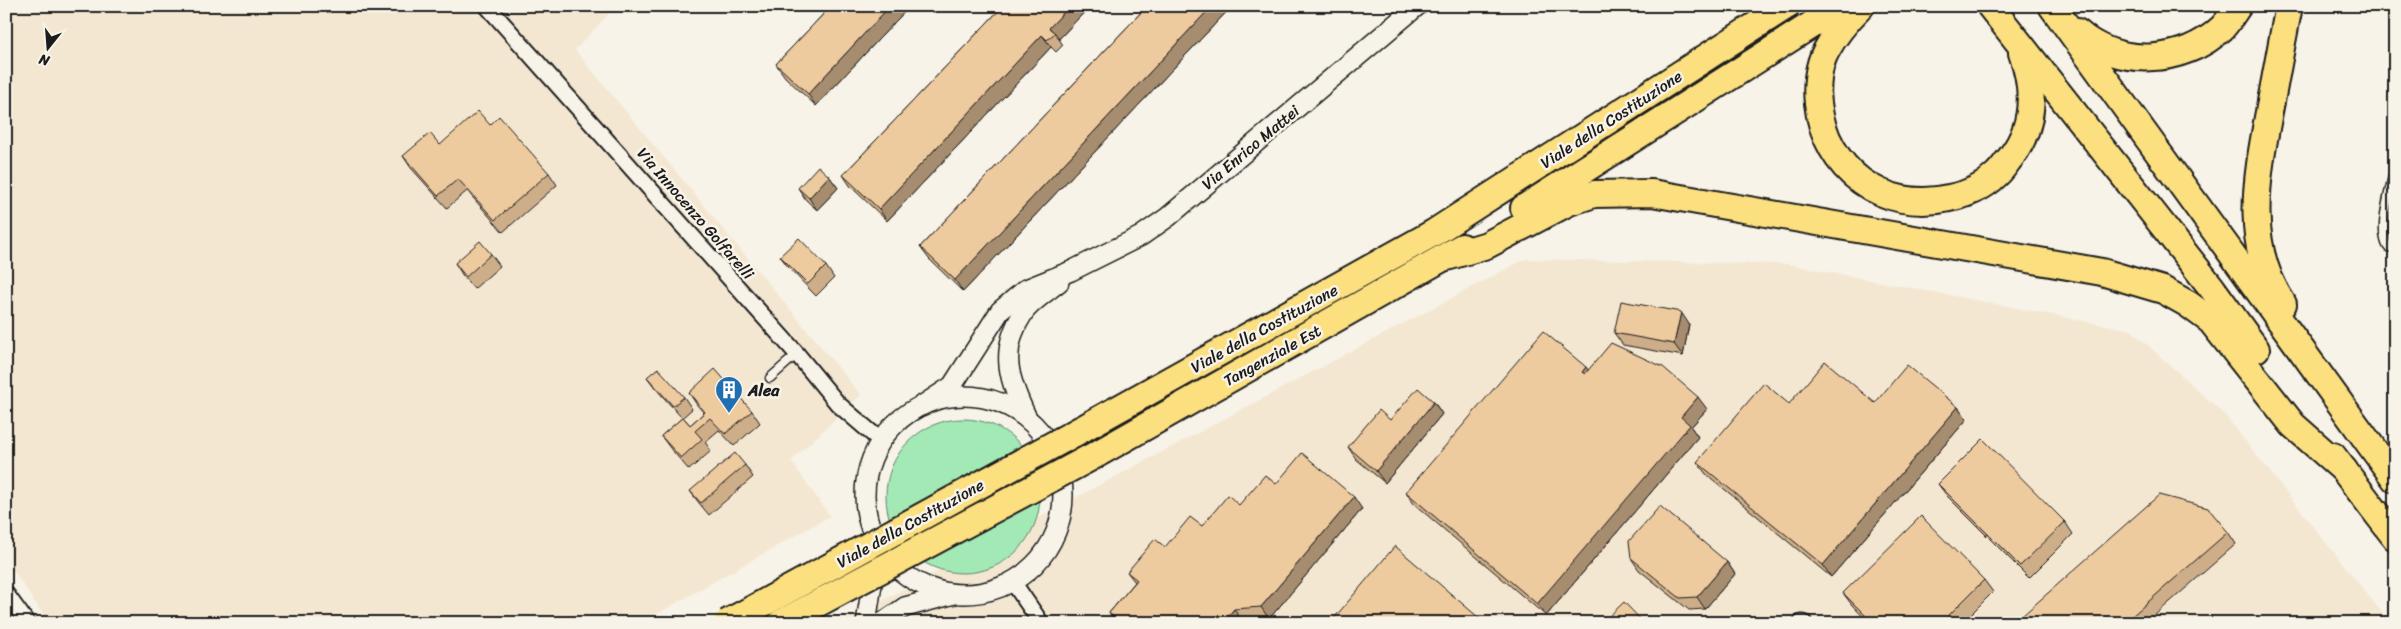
<svg xmlns="http://www.w3.org/2000/svg" width="2401" height="629" viewBox="0 0 2401 629" font-family="Sriracha,sans-serif">
<rect width="100%" height="100%" fill="#f7f3e8"/>
<filter id="ink" filterUnits="userSpaceOnUse"><feTurbulence type="fractalNoise" baseFrequency=".02" numOctaves="2"/><feDisplacementMap in="SourceGraphic" scale="10" xChannelSelector="R" yChannelSelector="G"/><feConvolveMatrix kernelMatrix="1 2 1 2 8 2 1 2 1" color-interpolation-filters="sRGB"/></filter>
<g filter="url(#ink)">
<g fill="#f4e7d2">
<path d="M6,6h610l-41,44 286,345 -70,66 39,55 -189,107h-592l-43,-63z"/>
<path d="M1525,259l262,5 344,66 93,84 166,209h-1550z"/>
</g>
<circle fill="#a3e9b6" stroke="#608269" cx="963" cy="496" r="77"/>
<g fill="none" stroke-linecap="round" stroke-linejoin="round">
<defs>
<g id="service">
<path d="M2395,167c-4,21 -18,63 -7,80l7,1"/>
<path d="M770,378l27,-24"/>
</g>
<g id="minor">
<path d="M487,6l310,348 41,50 43,37"/>
<path d="M1013,582l28,41"/>
<path d="M6,594l21,29"/>
<path d="M1801,623h3"/>
</g>
<g id="tertiary">
<circle cx="964" cy="495" r="99"/>
<path d="M923,405l29,-19 48,-75 26,-22 45,-18 70,-35 27,-19 249,-211"/>
<path d="M1027,418c-18,-38 -29,-67 -3,-106 8,-11 24,-21 35,-30"/>
<path d="M866,623l9,-58"/>
<path d="M882,623l23,-16 49,-13"/>
</g>
<g id="trunk">
<path d="M1861,6c-14,14 -26,28 -35,45 -8,15 -10,36 -8,52 7,67 65,110 131,95 17,-3 35,-11 47,-23 6,-5 10,-12 15,-18 24,-31 24,-68 11,-104"/>
<path d="M1990,6l222,282 44,61"/>
<path d="M2052,6l343,473"/>
<path d="M2077,32c40,36 106,33 145,-4 6,-6 11,-15 16,-22"/>
<path d="M1524,208l317,-202"/>
<path d="M1447,257l40,-12 82,-43 25,-8 58,-1 450,79 61,18 25,14 23,17 82,104 51,45"/>
<path d="M2283,304c-40,-60 -26,-127 -14,-192 7,-36 13,-71 20,-106"/>
<path d="M1082,429l353,-197 351,-226"/>
<path d="M1097,454l365,-207"/>
<path d="M2333,456l62,81"/>
</g>
</defs>
<use href="#service" stroke="#1c1c1c" stroke-width="11"/>
<use href="#minor" stroke="#1c1c1c" stroke-width="19"/>
<use href="#tertiary" stroke="#1c1c1c" stroke-width="22"/>
<use href="#trunk" stroke="#1c1c1c" stroke-width="30"/>
<use href="#service" stroke="#f7f3e8" stroke-width="8"/>
<use href="#minor" stroke="#f7f3e8" stroke-width="15"/>
<use href="#tertiary" stroke="#f7f3e8" stroke-width="19"/>
<use href="#trunk" stroke="#fce080" stroke-width="26"/>
<defs>
<g id="trunk-bridge">
<path d="M727,623l355,-194"/>
<path d="M781,623l316,-169"/>
</g>
</defs>
<use href="#trunk-bridge" stroke="#1c1c1c" stroke-width="30" stroke-linecap="butt"/>
<use href="#trunk-bridge" stroke="#fce080" stroke-width="26"/>
</g>
<g fill="#cdae89" stroke="#1c1c1c">
<path d="M831,6h79l-94,100 -31,-29 -9,-13z"/>
<path d="M1003,6h87l-31,33 4,6 -7,7 -5,-5 -164,174 -36,-34 -8,-12z"/>
<path d="M1147,6h85l-269,286 -34,-33 -9,-12z"/>
<path d="M490,125l59,48 8,12 -54,47 -36,-41 -20,17 -36,-40 -8,-12 37,-11z"/>
<path d="M829,176l9,12 -21,22 -11,-10 -8,-12z"/>
<path d="M491,254l9,12 -26,23 -11,-13 -8,-13z"/>
<path d="M780,256l46,10 8,12 -18,18 -27,-28z"/>
<path d="M1689,324l-6,32 -60,-11 -9,-12z"/>
<path d="M1588,370l119,39 -16,18 7,10 -152,179 -132,-112 -8,-12z"/>
<path d="M647,377l37,20 8,12 -9,8 7,8 14,-12 -7,-8 -8,-12 63,18 8,12 -26,23 -15,-16 -14,12 6,9 -22,19 -19,-22 -9,-12 21,-18 -26,-29z"/>
<path d="M1434,402l8,12 -57,69 -29,-24 -8,-12 42,-27z"/>
<path d="M1789,404l169,3 9,12 -136,158 -125,-103 -9,-12z"/>
<path d="M745,465l8,12 -44,38 -10,-12 -9,-12z"/>
<path d="M1276,484l86,25 -93,110 -27,2 -2,2h-124l-7,-10 26,-31 -8,-10 38,-25z"/>
<path d="M1938,484l127,38 8,12 -44,44 -82,-82z"/>
<path d="M2228,532l8,12 -90,79h-132z"/>
<path d="M1631,558l96,4 8,12 -30,35 -16,1 -50,-40z"/>
<path d="M1984,580l9,12 -31,31h-93l-17,-18 -9,-12z"/>
</g>
<g fill="#a78d6f" stroke="#1c1c1c">
<path d="M890,6h20l-94,100 -8,-12z"/>
<path d="M1070,6h20l-31,33 -4,-6 -6,-5z"/>
<path d="M1212,6h20l-269,286 -8,-12z"/>
<path d="M1042,35l9,12 -164,174 -8,-12z"/>
<path d="M829,176l9,12 -21,22 -8,-12z"/>
<path d="M1681,312l8,12 -6,32 -9,-12z"/>
<path d="M1586,367l9,12 -13,-7z"/>
<path d="M1698,397l9,12 -16,18 7,10 -152,179 -9,-12 144,-187z"/>
<path d="M1434,402l8,12 -57,69 -9,-12z"/>
<path d="M1958,407l9,12 -136,158 -8,-12z"/>
<path d="M1354,497l8,12 -93,110 -8,-12z"/>
<path d="M1727,562l8,12 -30,35 -8,-12z"/>
<path d="M1234,609l8,12 -2,2h-18z"/>
</g>
<g fill="#eeca9f" stroke="#1c1c1c">
<path d="M831,6h59l-82,88 -32,-30z"/>
<path d="M1003,6h67l-21,22 6,5 -8,7 -5,-5 -163,174 -36,-34z"/>
<path d="M1147,6h65l-257,274 -35,-33z"/>
<path d="M478,111l12,14 9,-9 50,57 -54,47 -37,-41 -20,17 -35,-40 27,-23 10,12z"/>
<path d="M818,166l11,10 -20,22 -11,-10z"/>
<path d="M2395,205v19l-4,-1z"/>
<path d="M799,238l27,28 -18,18 -28,-28z"/>
<path d="M480,241l11,13 -25,23 -11,-14z"/>
<path d="M1621,301l60,11 -7,32 -60,-11z"/>
<path d="M1543,331l43,36 -4,5 3,2 26,-31 52,24 35,30 -17,20 9,8 -153,179 -131,-112z"/>
<path d="M1825,361l50,42 32,-38 51,42 -135,158 -126,-103 67,-79 25,21z"/>
<path d="M658,368l26,29 -11,9 -26,-29z"/>
<path d="M715,369l37,42 -27,23 -15,-16 -15,13 7,8 -21,19 -20,-22 22,-19 7,8 15,-13 -16,-19z"/>
<path d="M1418,388l16,14 -58,69 -28,-24 31,-37 11,10z"/>
<path d="M1983,439l82,83 -45,44 -82,-82z"/>
<path d="M735,453l10,12 -44,38 -11,-12z"/>
<path d="M1302,453l52,44 -93,110 -27,2 -12,14h-102l-11,-10 28,-33 -10,-8 28,-33 10,8 25,-30 12,9 26,-31 11,10 26,-30 11,9z"/>
<path d="M2159,495l49,13 20,24 -104,91h-110z"/>
<path d="M1660,506l67,56 -30,35 -17,1 -49,-40 -2,-17z"/>
<path d="M1921,516l63,64 -43,43h-68l-30,-30z"/>
<path d="M1395,546l90,77h-155z"/>
<path d="M1624,602l20,21h-42z"/>
</g>
</g>
<defs>
<symbol id="building-pin" viewBox="-11 -11 22 30"><path d="M0 17L-7.5 6A9.5 9.5 0 1 1 7.5 6Z" fill="#1f6fb2" stroke="#f7f3e8"/><path d="M-4-6H4V6H1V3H-1V6H-4ZM-2.5-4.3h1.7v1.8h-1.7ZM.8-4.3h1.7v1.8H.8ZM-2.5-1h1.7V.8h-1.7ZM.8-1h1.7V.8H.8Z" fill="#fff"/></symbol>
</defs>
<g fill-rule="evenodd">
<use href="#building-pin" x="713" y="374" width="32" height="43"/>
</g>
<g text-anchor="middle" stroke-width="5" stroke-linejoin="round" paint-order="stroke">
<g font-size="16" fill="#1c1c1c" stroke="#f7f3e8">
<text transform="translate(1611 119) rotate(-33)" y="6">Viale della Costituzione</text>
<text transform="translate(1250 147) rotate(-40)" y="6">Via Enrico Mattei</text>
<text transform="translate(696 213) rotate(49)" y="6">Via Innocenzo Golfarelli</text>
<text transform="translate(1264 328) rotate(-29)" y="6">Viale della Costituzione</text>
<text transform="translate(1272 355) rotate(-29)" y="6">Tangenziale Est</text>
<text transform="translate(910 523) rotate(-29)" y="6">Viale della Costituzione</text>
</g>
<g font-size="16" font-weight="bold" fill="#1c1c1c" stroke="#f7f3e8" text-anchor="start">
<text x="748" y="396">Alea</text>
</g>
</g>
<rect width="2401" height="629" fill="none" stroke="#f7f3e8" stroke-width="25"/>
<rect x="12" y="12" width="2376" height="604" fill="none" stroke="#1c1c1c" stroke-width="2" filter="url(#ink)"/>
<g transform="translate(48 48) rotate(197)" stroke="#f7f3e8" stroke-width="4" paint-order="stroke">
<path d="M0-4L9 19L0 12L-9 19Z" fill="#1c1c1c"/>
<text y="-8" font-size="14" font-weight="bold" text-anchor="middle" fill="#1c1c1c">N</text>
</g>
</svg>
